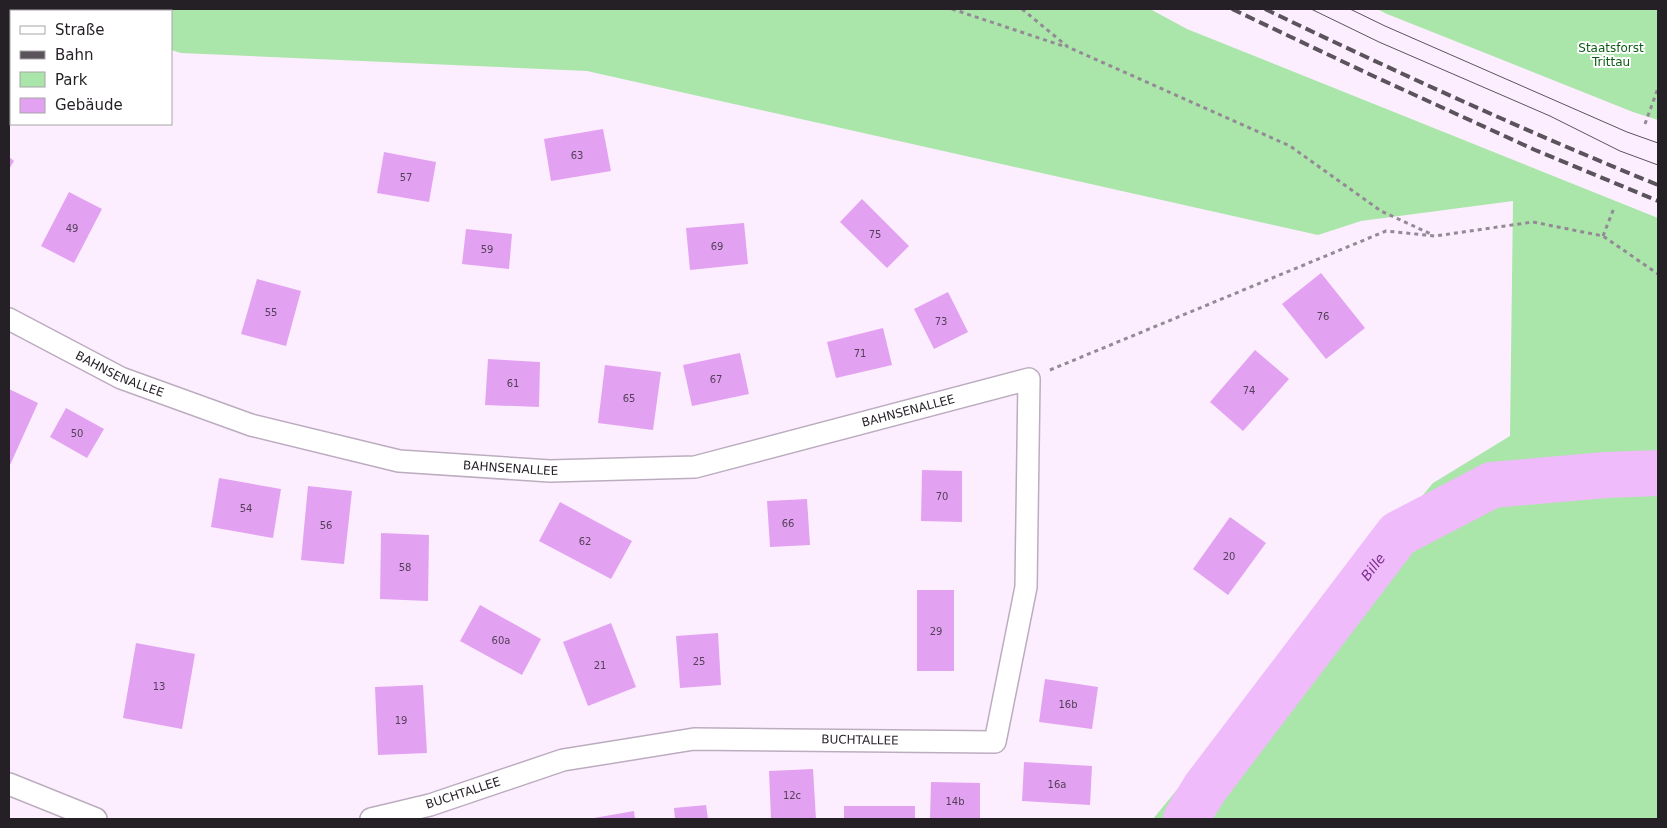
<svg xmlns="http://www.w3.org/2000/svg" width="1667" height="828" viewBox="0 0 1667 828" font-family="'DejaVu Sans',sans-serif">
<rect width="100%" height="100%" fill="#fceeff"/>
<g fill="#aae5a9">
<path d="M62,9h1088l37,20 471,189v601h-505l58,-71 222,-265 77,-47 3,-235 -152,20 -43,14 -731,-164 -406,-18 -10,-3v-39h-103z"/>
<path d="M1377,9h281v111l-25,-8 -246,-98z"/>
</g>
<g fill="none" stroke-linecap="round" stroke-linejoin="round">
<path stroke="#efbbfa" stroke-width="46" id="s1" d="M1186,819l19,-31 193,-254 94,-49 114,-10 52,-2"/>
</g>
<g fill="#e3a2f1">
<path d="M603,129l8,42 -60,10 -7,-42z"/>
<path d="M384,152l52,10 -7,40 -52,-9z"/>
<path d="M9,157l5,4 -5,8z"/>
<path d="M69,192l33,17 -28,54 -33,-17z"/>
<path d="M862,199l47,47 -22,22 -47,-46z"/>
<path d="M744,223l4,41 -58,6 -4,-42z"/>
<path d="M466,229l46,5 -3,35 -47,-5z"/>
<path d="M1321,273l44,55 -39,31 -44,-55z"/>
<path d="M257,279l44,12 -15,55 -45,-12z"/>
<path d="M948,292l20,40 -34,17 -20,-40z"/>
<path d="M883,328l9,37 -56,13 -9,-36z"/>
<path d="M1255,350l34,29 -46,52 -33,-29z"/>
<path d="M740,353l9,41 -57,12 -9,-41z"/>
<path d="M488,359l52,3 -1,45 -54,-2z"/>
<path d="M605,365l56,7 -8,58 -55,-7z"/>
<path d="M9,389l29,14 -28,62 -1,-1z"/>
<path d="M66,408l38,21 -17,29 -37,-21z"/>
<path d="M922,470l40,1v51l-41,-1z"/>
<path d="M219,478l62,11 -8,49 -62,-11z"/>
<path d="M308,486l44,5 -8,73 -43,-4z"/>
<path d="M807,499l3,46 -40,2 -3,-46z"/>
<path d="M560,502l72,39 -21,38 -72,-38z"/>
<path d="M1230,517l36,26 -38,52 -35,-26z"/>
<path d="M381,533l48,2 -1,66 -48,-2z"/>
<rect x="917" y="590" width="37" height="81"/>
<path d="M480,605l61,34 -19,36 -62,-34z"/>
<path d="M611,623l25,64 -48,19 -25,-64z"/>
<path d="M718,633l3,52 -41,3 -4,-52z"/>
<path d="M136,643l59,11 -13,75 -59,-11z"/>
<path d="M1045,679l53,8 -6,42 -53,-7z"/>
<path d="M423,685l4,68 -49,2 -3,-68z"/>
<path d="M1024,762l68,4 -2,39 -68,-4z"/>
<path d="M813,769l3,50h-45l-2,-48z"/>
<path d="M931,782l49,1v36h-50z"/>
<path d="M706,805l2,14h-33l-1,-11z"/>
<rect x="844" y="806" width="71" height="13"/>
<path d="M634,811l1,8h-41v-1z"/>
</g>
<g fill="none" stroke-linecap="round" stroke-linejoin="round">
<defs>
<g id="street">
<path id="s2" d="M9,319l112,59 130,47 148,36 151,10 145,-4 334,-88 -3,208 -31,155 -301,-3 -131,21 -133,45 -59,14"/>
<path d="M9,784l87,35"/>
</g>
</defs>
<use href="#street" stroke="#bcacbf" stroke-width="24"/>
<g stroke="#948a96" stroke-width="3" stroke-dasharray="4 4" stroke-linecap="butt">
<path d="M952,9l114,38"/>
<path d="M1022,9l46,38 222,99 91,65 52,24"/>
<path d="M1645,124l13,-36"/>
<path d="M1603,236l11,-28"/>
<path d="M1050,370l336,-139 49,5 98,-14 70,14 55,38"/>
</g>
<use href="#street" stroke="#fff" stroke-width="21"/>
<g stroke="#5b535c" stroke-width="1">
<path d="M1311,9l68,33 171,74 70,35 38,14"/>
<path d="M1350,9l35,17 242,106 31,11"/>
</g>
<g stroke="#5b535c" stroke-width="4" stroke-dasharray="10 5" stroke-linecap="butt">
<path d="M1232,9l137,65 166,76 123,51"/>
<path d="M1265,9c129,62 260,122 393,176"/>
</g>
</g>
<g text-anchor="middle" stroke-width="4" stroke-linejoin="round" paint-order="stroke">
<g font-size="10" fill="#544059">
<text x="577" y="159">63</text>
<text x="406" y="181">57</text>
<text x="72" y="232">49</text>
<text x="875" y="238">75</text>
<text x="717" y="250">69</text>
<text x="487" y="253">59</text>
<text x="271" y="316">55</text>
<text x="1323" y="320">76</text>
<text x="941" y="325">73</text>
<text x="860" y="357">71</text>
<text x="716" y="383">67</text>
<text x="513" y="387">61</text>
<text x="1249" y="394">74</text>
<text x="629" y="402">65</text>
<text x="77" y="437">50</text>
<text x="942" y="500">70</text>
<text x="246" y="512">54</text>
<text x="788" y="527">66</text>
<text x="326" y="529">56</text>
<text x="585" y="545">62</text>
<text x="1229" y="560">20</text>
<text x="405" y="571">58</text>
<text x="936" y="635">29</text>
<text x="501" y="644">60a</text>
<text x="699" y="665">25</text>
<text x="600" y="669">21</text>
<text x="159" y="690">13</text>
<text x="1068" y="708">16b</text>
<text x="401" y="724">19</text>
<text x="1057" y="788">16a</text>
<text x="792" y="799">12c</text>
<text x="955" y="805">14b</text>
</g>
<g font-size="12" fill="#0d5d15" stroke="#fff">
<text x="1611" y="52">Staatsforst<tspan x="1611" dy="14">Trittau</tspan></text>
</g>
<g font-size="12" fill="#251f26" stroke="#fff">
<text dy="4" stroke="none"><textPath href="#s2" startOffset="124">BAHNSENALLEE</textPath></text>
<text dy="4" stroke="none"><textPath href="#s2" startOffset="934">BAHNSENALLEE</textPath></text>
<text dy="4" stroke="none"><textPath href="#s2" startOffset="529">BAHNSENALLEE</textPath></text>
<text transform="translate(860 740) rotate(1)" y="4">BUCHTALLEE</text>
<text transform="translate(463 793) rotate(-18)" y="4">BUCHTALLEE</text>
</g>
<g font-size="14" font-style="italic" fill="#7c308c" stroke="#fff">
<text dy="5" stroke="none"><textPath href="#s1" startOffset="314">Bille</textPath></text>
</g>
</g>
<rect width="1667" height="828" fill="none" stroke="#251f26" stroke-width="20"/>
<rect x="10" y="10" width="162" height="115" fill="#ffffff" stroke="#a8a5a8"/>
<rect x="20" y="26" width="25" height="8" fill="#ffffff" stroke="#a8a5a8"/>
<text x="55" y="35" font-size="15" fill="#251f26">Straße</text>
<rect x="20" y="51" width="25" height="8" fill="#5b535c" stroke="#a8a5a8"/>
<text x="55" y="60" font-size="15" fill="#251f26">Bahn</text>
<rect x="20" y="72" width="25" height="15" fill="#aae5a9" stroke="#a8a5a8"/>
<text x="55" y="85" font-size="15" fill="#251f26">Park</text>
<rect x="20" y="98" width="25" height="15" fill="#e3a2f1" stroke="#a8a5a8"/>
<text x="55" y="110" font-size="15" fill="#251f26">Gebäude</text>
</svg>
